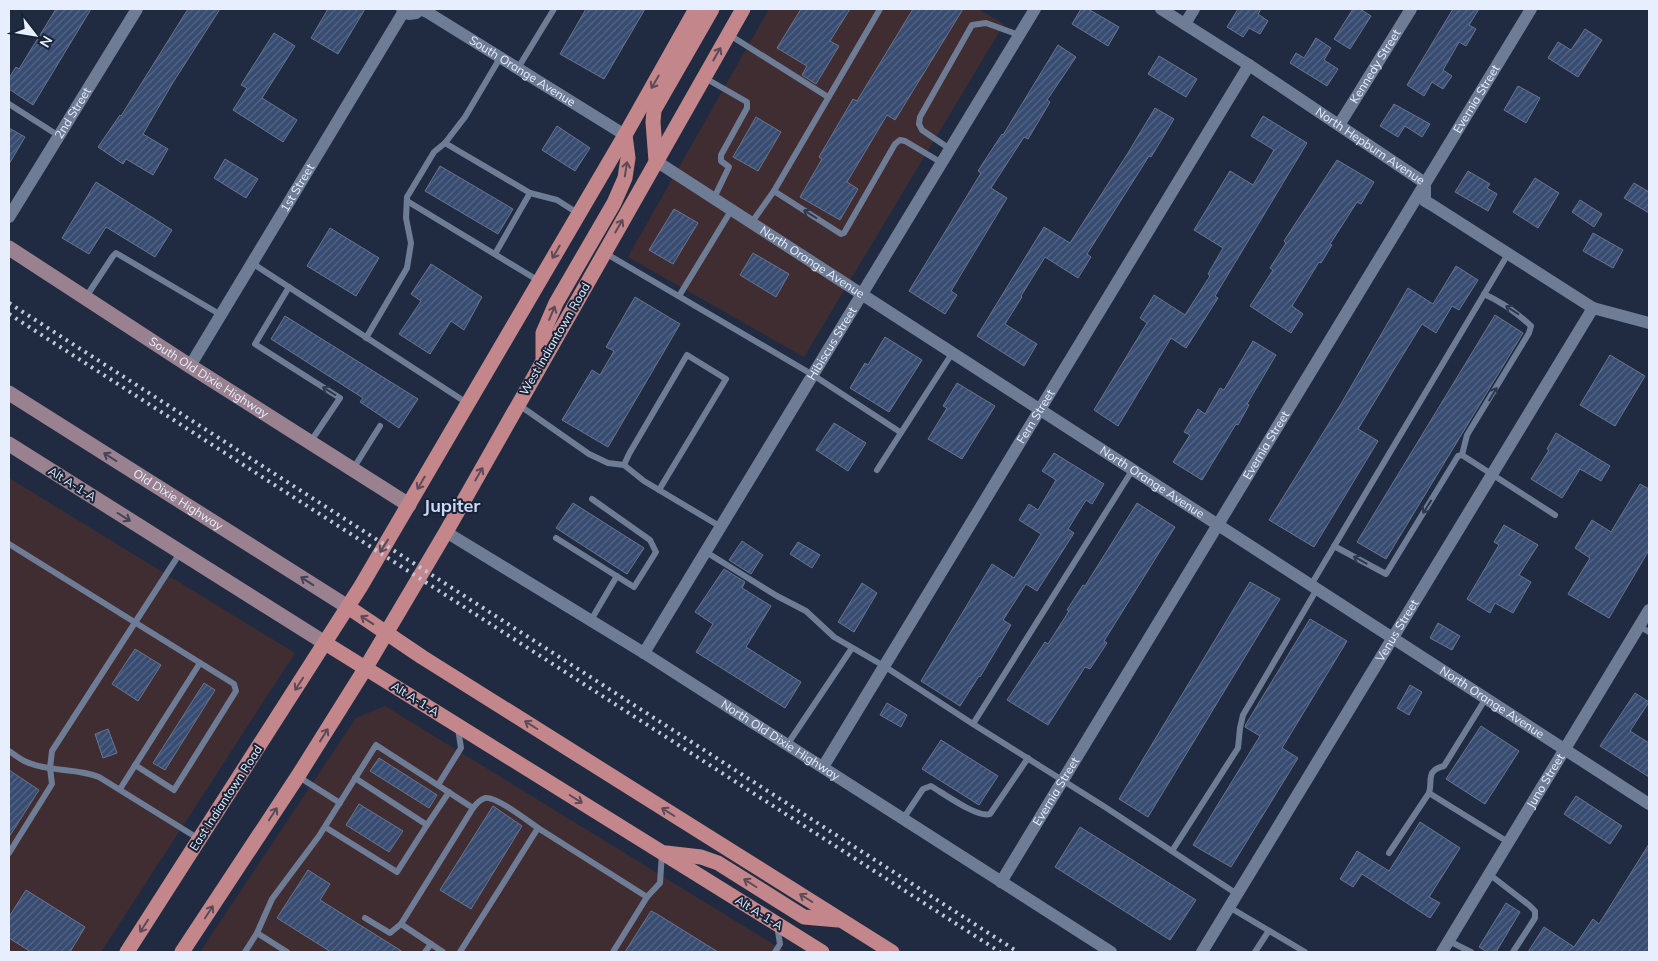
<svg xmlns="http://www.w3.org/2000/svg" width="1658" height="961" viewBox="0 0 1658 961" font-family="Mulish,sans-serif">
<defs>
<pattern id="building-hatch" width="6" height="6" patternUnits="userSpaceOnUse" patternTransform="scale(1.25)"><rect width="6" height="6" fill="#384c71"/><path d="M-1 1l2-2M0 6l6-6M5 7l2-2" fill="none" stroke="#556686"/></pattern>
</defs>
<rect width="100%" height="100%" fill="#202b41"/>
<g fill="#402d32">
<path d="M769,9h209l26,15 -200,333 -176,-100z"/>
<path d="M9,478l286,175 -194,299h-92z"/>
<path d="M385,706l401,246h-586l156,-234z"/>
</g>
<g fill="url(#building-hatch)" stroke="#67758e">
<path d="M56,9h35l-58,96 -24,-16v-11l7,-11 3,2z"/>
<path d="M188,9h32l-48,75 -29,50 25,15 -15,26 -27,-16 -3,5 -25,-17 22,-32 1,1z"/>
<path d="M328,9h37l-27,45 -27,-16z"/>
<path d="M586,9h59l-41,70 -44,-25z"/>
<path d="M801,9h49l-20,32 9,5 -23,38 -14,-9 5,-9 -30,-18z"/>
<path d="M913,9h50l-68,111 -8,-5 -40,67 11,7 -18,31 -40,-23 22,-38 -3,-2 34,-58 4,2z"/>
<path d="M1081,9h7l31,18 -11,19 -36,-22z"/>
<path d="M1238,9h23l-3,5 10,7 -8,13 -11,-6 -6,9 -16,-10z"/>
<path d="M1353,9h7l11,7 -21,33 -16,-10z"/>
<path d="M1453,9h26l-10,16 7,4 -10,17 -7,-4 -16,28 9,6 -9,13 -11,-7 -8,14 -17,-11z"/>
<path d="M1585,29l17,11 -24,37 -30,-19 10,-16 13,8z"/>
<path d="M274,33l21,13 -33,52 35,22 -14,22 -50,-32 14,-22 -6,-3z"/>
<path d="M1316,38l15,10 -7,12 14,9 -11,17 -37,-23 6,-10 8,5z"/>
<path d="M1058,45l18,12 -29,43 3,2 -22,37 -4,-2 -33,51 16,10 -56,93 6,4 -12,19 -36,-23 72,-118 -3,-2 24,-37 1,1z"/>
<path d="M1159,56l38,23 -11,18 -38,-23z"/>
<path d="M1518,86l22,12 -14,25 -22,-13z"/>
<path d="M1394,104l36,20 -8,13 -17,-11 -7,11 -18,-11z"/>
<path d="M1155,108l19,11 -23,38 -2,-1 -62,98 4,3 -13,21 -33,-21 -24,39 1,1 -17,27 32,20 -13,22 -47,-30 67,-109 26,16 58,-90z"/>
<path d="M1263,116l44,27 -92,153 3,2 -32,50 -15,-10 -53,88 -24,-16 53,-87 -7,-5 14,-23 31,20 25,-39 -2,-2 15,-26 -29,-18 36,-59 23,14 21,-35 -23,-14z"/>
<path d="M756,117l25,15 -23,39 -25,-14z"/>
<path d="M557,126l33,22 -15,23 -33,-21z"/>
<path d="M9,128l16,9 -16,27z"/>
<path d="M225,159l33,20 -12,19 -32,-20z"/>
<path d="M1337,160l37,22 -13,22 -4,-2 -27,42 2,1 -11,18 -2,-1 -27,44 11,8 -12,19 -41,-27 23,-36 -3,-2 16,-25 -2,-2z"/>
<path d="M440,166l73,43 -15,25 -73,-43z"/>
<path d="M1468,171l22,13 -3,4 10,6 -9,17 -33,-19z"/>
<path d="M1535,178l24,15 -21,35 -25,-16z"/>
<path d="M96,182l76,48 -17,27 -49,-30 -17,27 -27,-16z"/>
<path d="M1634,183l15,9v21l-25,-15z"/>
<path d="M1580,200l22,14 -8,13 -22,-15z"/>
<path d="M674,209l24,14 -25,41 -24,-14z"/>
<path d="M330,228l49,30 -23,38 -49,-30z"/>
<path d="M1593,233l30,17 -10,18 -30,-17z"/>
<path d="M753,253l36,21 -13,23 -36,-22z"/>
<path d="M431,264l51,33 -18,33 -13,-9 -21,33 -31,-20 22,-33 -10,-7z"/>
<path d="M1456,266l22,14 -19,30 -7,-4 -16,27 -14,-9 -29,47 -35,58 20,12 -64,106 -45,-27 72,-116 67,-116 25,16z"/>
<path d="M635,297l45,27 -72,123 -46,-27 30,-50 8,5 14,-24 -8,-4z"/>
<path d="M1495,315l28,18 -137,226 -29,-17z"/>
<path d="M285,316l133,83 -19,29 -39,-26 3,-4 -92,-59z"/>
<path d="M885,337l37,23 -33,52 -39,-24 15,-25 3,2z"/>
<path d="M1253,341l23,14 -29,49 2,1 -11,20 -2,-1 -34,56 -29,-18 17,-27 -6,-3 14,-23 7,5 15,-26 4,2z"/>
<path d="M1610,355l35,21 -30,50 -35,-21z"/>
<path d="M957,383l38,23 -33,53 -34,-20 19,-31 -4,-2z"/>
<path d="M834,423l32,20 -18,28 -32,-21z"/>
<path d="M1556,433l54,33 -9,15 -21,-12 -18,29 -31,-19 18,-29 -2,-1z"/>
<path d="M1054,453l50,31 -12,20 -6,-4 -18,29 6,4 -37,58 -11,-7 -23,36 8,5 -31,52 -1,-1 -19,30 -39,-25 71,-117 22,14 27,-44 -22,-14 10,-16 9,6 18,-30 -14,-9z"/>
<path d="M1640,484l9,5v61l-40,68 -41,-24 22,-36 -15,-10 17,-28 19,12z"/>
<path d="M573,503l71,45 -17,26 -71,-46z"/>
<path d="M1137,503l38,24 -71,114 3,2 -17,26 -5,-2 -37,58 -41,-25 38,-58 3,2 21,-33 -2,-1 16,-25 2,1z"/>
<path d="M1504,525l34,20 -19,30 12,7 -18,31 -18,-10 -5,10 -23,-14 32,-54 -5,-3z"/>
<path d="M742,541l21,14 -12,19 -22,-14z"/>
<path d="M798,542l22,13 -8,13 -22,-14z"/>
<path d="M724,569l21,13 -3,6 29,18 -25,41 55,35 -16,26 -89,-56 17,-28 -18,-12z"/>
<path d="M1250,582l30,17 -132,218 -29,-18z"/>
<path d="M862,583l15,10 -23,39 -16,-10z"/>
<path d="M1310,619l37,22 -65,107 16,10 -67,109 -38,-22 67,-109 -15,-9 1,-3z"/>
<path d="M1438,623l22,13 -8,14 -22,-12z"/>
<path d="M135,649l26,16 -23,36 -26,-17z"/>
<path d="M204,683l11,7 -50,80 -12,-7z"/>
<path d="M1410,685l12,7 -13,23 -12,-7z"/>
<path d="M1635,693l14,9 -19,29 19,12v34l-49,-31z"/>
<path d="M887,703l20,12 -6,12 -21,-12z"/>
<path d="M1481,726l38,25 -34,53 -39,-25z"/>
<path d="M108,729l9,24 -14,5 -8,-24z"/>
<path d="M941,740l57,36 -19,29 -57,-36z"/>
<path d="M379,758l58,37 -8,13 -59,-37z"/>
<path d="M9,770l30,20 -30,47z"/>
<path d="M1576,796l46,30 -12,18 -46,-30z"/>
<path d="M359,804l44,27 -14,21 -43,-27z"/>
<path d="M493,806l29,20 -51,83 -31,-19z"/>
<path d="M1420,822l40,26 -31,49 11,6 -10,15 -68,-44 -9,13 -13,-8 17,-28 32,20z"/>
<path d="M1080,827l116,73 -26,40 -115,-73z"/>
<path d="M1649,844v108h-121l16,-25 30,20 19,-28 6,5z"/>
<path d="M308,870l22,14 -10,16 83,52h-72l-54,-34z"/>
<path d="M26,890l59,37 -15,25h-39l-22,-14v-21z"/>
<path d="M1506,903l14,9 -24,40h-9l-8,-5z"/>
<path d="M651,911l6,3 61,38h-93z"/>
</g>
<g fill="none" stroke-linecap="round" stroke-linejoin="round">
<g stroke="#6e7c95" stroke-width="6">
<path d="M728,34l100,63"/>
<path d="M518,68l36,-59"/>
<path d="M705,78l42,24v6l-26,47v6l8,6 -15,31"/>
<path d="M9,104l50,32"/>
<path d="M445,143l85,50 -35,61"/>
<path d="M950,149l-28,-19 -3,-6 1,-7 52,-92 14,-2 33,12"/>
<path d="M774,191l67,43 3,-1 51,-89 5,-4 5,1 37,22"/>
<path d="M530,193l27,7 22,14"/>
<path d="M407,201l132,80"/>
<path d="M752,222l22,-31 106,-182"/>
<path d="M605,253l208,122 87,57"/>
<path d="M252,263l215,140"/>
<path d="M289,287l-34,57 85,54 -29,43"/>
<path d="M679,296l53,-87"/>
<path d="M86,297l27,-41 3,-3 105,62"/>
<path d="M366,338l41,-70 4,-25 -5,-25 1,-21 27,-45 11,-9 20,-26 35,-59"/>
<path d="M519,405l70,49 19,9 16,2 20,16 77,46"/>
<path d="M1462,455l93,60"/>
<path d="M624,465l5,-11 58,-99 39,24 -67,111"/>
<path d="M353,469l27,-43"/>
<path d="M877,470l76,-118"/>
<path d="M556,538l78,49 22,-35 -6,-12 -58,-41"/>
<path d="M9,544l225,140 2,7 -62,99 -39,-25"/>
<path d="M1334,546l52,28 72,-118 4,-1 5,-20 62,-102 2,-7c-14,-13 -29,-24 -47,-32"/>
<path d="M706,552l71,44 29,15 28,26 50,29 89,58 132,83 132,87"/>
<path d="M1311,585l197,-331"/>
<path d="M591,620l26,-44"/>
<path d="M1639,626l10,6"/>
<path d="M973,724l160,-255"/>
<path d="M787,745l65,-97"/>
<path d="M9,751c6,4 13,10 20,12 22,9 48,5 70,14l100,62"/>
<path d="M299,777l41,26"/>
<path d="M438,785l23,-37 -3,-20"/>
<path d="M120,789l80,-126"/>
<path d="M1429,793l79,49"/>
<path d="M903,819l20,-30 8,-3c12,7 46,32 59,28l38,-56"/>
<path d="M427,825l22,-33"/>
<path d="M325,827l72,45 30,-47 -72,-47"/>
<path d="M1172,851l66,-103 2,-20 3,-13 74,-126"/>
<path d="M9,853l43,-69 -2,-16 2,-17 128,-198"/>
<path d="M1389,853l40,-60c4,-13 -4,-22 15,-27l42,-68"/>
<path d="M1489,874l40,31 6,6v7l-22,34"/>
<path d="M1229,907l76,45"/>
<path d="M365,918l25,15 11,-9 72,-116"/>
<path d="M401,924l42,28"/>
<path d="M257,933l30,19"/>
<path d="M1449,941l22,11"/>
<path d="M245,952l12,-19 15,-34 47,-63 57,-91 97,63c3,-4 6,-8 12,-10 11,-2 43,23 53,30"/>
<path d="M425,952l6,-8"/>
<path d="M460,952l78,-124 109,69"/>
<path d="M613,952l34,-55 13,-14 2,-30"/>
<path d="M775,952l5,-8 -3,-19"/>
<path d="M1255,952l13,-20"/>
</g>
<g stroke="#6e7c95" stroke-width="12">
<path id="s1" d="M402,9l7,5 7,-1 4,-4 7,3 198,123"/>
<path id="s2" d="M1161,9l88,56 176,118v18l7,4 161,103 56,15"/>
<path d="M1185,24l9,-15"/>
<path id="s3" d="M1339,125l72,-116"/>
<path id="s4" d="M656,161l993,643"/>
<path id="s5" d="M9,217l128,-208"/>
<path id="s6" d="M190,366l214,-355"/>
<path id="s7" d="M446,532l198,121 467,299"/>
<path id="s8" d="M644,653l391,-644"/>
<path id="s9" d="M823,767l426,-702"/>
<path id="s10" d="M1001,882l530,-873"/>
<path id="s11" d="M1202,952l391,-644"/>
<path id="s12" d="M1442,952l207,-342"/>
</g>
<g stroke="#998190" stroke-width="15">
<path id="s13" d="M9,248l181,118 219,139"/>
<path id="s14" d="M9,393l339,214"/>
<path d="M9,444l316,199"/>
</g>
<g stroke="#c3868b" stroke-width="15">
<path d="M656,161l-3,-39 1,-12 58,-101"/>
<path d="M543,358v-25l13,-30 58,-100 11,-25 3,-20 -3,-23"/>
<path d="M348,607l74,50 470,295"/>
<path d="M325,643l497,309"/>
<path d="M666,853l35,4 17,6 86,54 34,3"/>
<path d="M127,952l234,-366 264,-451 71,-126"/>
<path d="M182,952l116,-176 67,-107 81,-137 297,-523"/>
</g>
<g stroke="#bfc7d8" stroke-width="4" stroke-dasharray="2.5 5" stroke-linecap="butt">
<path d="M9,303l1009,649"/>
<path d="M9,314l991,638"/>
</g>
</g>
<defs><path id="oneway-shaft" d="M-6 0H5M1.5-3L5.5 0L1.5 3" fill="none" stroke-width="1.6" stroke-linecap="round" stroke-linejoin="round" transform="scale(1.25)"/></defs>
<g stroke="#5c4a58">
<use href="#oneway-shaft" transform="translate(717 54) rotate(-60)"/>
<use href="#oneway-shaft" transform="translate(655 82) rotate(120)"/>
<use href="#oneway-shaft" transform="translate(626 169) rotate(-81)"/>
<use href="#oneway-shaft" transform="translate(619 226) rotate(-60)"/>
<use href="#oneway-shaft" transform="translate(556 252) rotate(120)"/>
<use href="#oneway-shaft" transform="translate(552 313) rotate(-67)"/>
<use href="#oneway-shaft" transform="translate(479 474) rotate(-60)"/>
<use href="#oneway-shaft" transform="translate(421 483) rotate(120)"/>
<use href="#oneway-shaft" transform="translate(384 546) rotate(122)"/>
<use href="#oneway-shaft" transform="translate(367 620) rotate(-147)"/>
<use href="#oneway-shaft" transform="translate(299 684) rotate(123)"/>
<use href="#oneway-shaft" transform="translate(531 725) rotate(-148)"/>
<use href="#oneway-shaft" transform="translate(324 735) rotate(-58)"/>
<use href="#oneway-shaft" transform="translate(576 799) rotate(32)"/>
<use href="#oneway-shaft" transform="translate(668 812) rotate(-148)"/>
<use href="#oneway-shaft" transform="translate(273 814) rotate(-57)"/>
<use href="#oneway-shaft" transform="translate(750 883) rotate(-148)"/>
<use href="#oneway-shaft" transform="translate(806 898) rotate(-148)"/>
<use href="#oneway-shaft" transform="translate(209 912) rotate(-57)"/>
<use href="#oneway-shaft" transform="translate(144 926) rotate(123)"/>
</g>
<g stroke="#2d384e">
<use href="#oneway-shaft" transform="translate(810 214) rotate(-148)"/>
<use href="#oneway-shaft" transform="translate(1512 310) rotate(-147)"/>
<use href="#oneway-shaft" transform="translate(329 391) rotate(-148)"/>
<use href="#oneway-shaft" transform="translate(1493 394) rotate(-59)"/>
<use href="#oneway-shaft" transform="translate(1427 507) rotate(122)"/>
<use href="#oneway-shaft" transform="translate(1360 560) rotate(-151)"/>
</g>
<g stroke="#444356">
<use href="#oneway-shaft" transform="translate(110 457) rotate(-148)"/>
<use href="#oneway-shaft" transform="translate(124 517) rotate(32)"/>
<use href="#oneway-shaft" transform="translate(307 581) rotate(-147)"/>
</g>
<g text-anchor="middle" stroke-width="4" stroke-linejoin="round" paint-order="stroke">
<g font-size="12" fill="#e7effe" stroke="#172236">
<text dy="4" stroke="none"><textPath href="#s3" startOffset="69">Kennedy Street</textPath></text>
<text dy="4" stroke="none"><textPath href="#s1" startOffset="141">South Orange Avenue</textPath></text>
<text dy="4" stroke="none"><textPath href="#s10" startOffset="916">Evernia Street</textPath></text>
<text dy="4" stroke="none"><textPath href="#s5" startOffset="122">2nd Street</textPath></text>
<text dy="4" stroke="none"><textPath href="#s2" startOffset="250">North Hepburn Avenue</textPath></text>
<text dy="4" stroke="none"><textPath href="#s6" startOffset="208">1st Street</textPath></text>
<text dy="4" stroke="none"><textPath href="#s4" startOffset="186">North Orange Avenue</textPath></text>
<text transform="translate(555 339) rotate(-60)" y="4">West Indiantown Road</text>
<text dy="4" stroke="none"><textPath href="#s8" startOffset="362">Hibiscus Street</textPath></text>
<text dy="4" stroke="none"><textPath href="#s13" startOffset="238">South Old Dixie Highway</textPath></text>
<text dy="4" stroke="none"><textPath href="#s9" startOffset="410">Fern Street</textPath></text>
<text dy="4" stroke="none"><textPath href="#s10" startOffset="511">Evernia Street</textPath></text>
<text dy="4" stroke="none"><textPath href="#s4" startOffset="591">North Orange Avenue</textPath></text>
<text transform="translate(72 484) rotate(32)" y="4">Alt A-1-A</text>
<text dy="4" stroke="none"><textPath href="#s14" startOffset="200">Old Dixie Highway</textPath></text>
<text dy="4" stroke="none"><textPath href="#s11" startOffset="376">Venus Street</textPath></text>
<text transform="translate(415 699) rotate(32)" y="4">Alt A-1-A</text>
<text dy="4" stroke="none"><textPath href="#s4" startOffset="996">North Orange Avenue</textPath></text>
<text dy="4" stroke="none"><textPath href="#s7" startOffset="394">North Old Dixie Highway</textPath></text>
<text dy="4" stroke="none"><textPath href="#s12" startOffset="200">Juno Street</textPath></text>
<text dy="4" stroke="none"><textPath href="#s10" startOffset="106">Evernia Street</textPath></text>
<text transform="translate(226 798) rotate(-57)" y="4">East Indiantown Road</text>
<text transform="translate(759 913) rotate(32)" y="4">Alt A-1-A</text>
</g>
<g font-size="18" font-weight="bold" fill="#cad9f6" stroke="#172236">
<text x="452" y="512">Jupiter</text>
</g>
</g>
<rect width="1658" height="961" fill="none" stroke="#e7effe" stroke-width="20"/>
<g transform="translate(35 35) rotate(121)" stroke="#172236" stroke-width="4" paint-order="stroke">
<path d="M0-4L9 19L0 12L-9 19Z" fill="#e7effe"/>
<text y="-8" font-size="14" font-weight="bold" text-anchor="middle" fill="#e7effe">N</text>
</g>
</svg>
